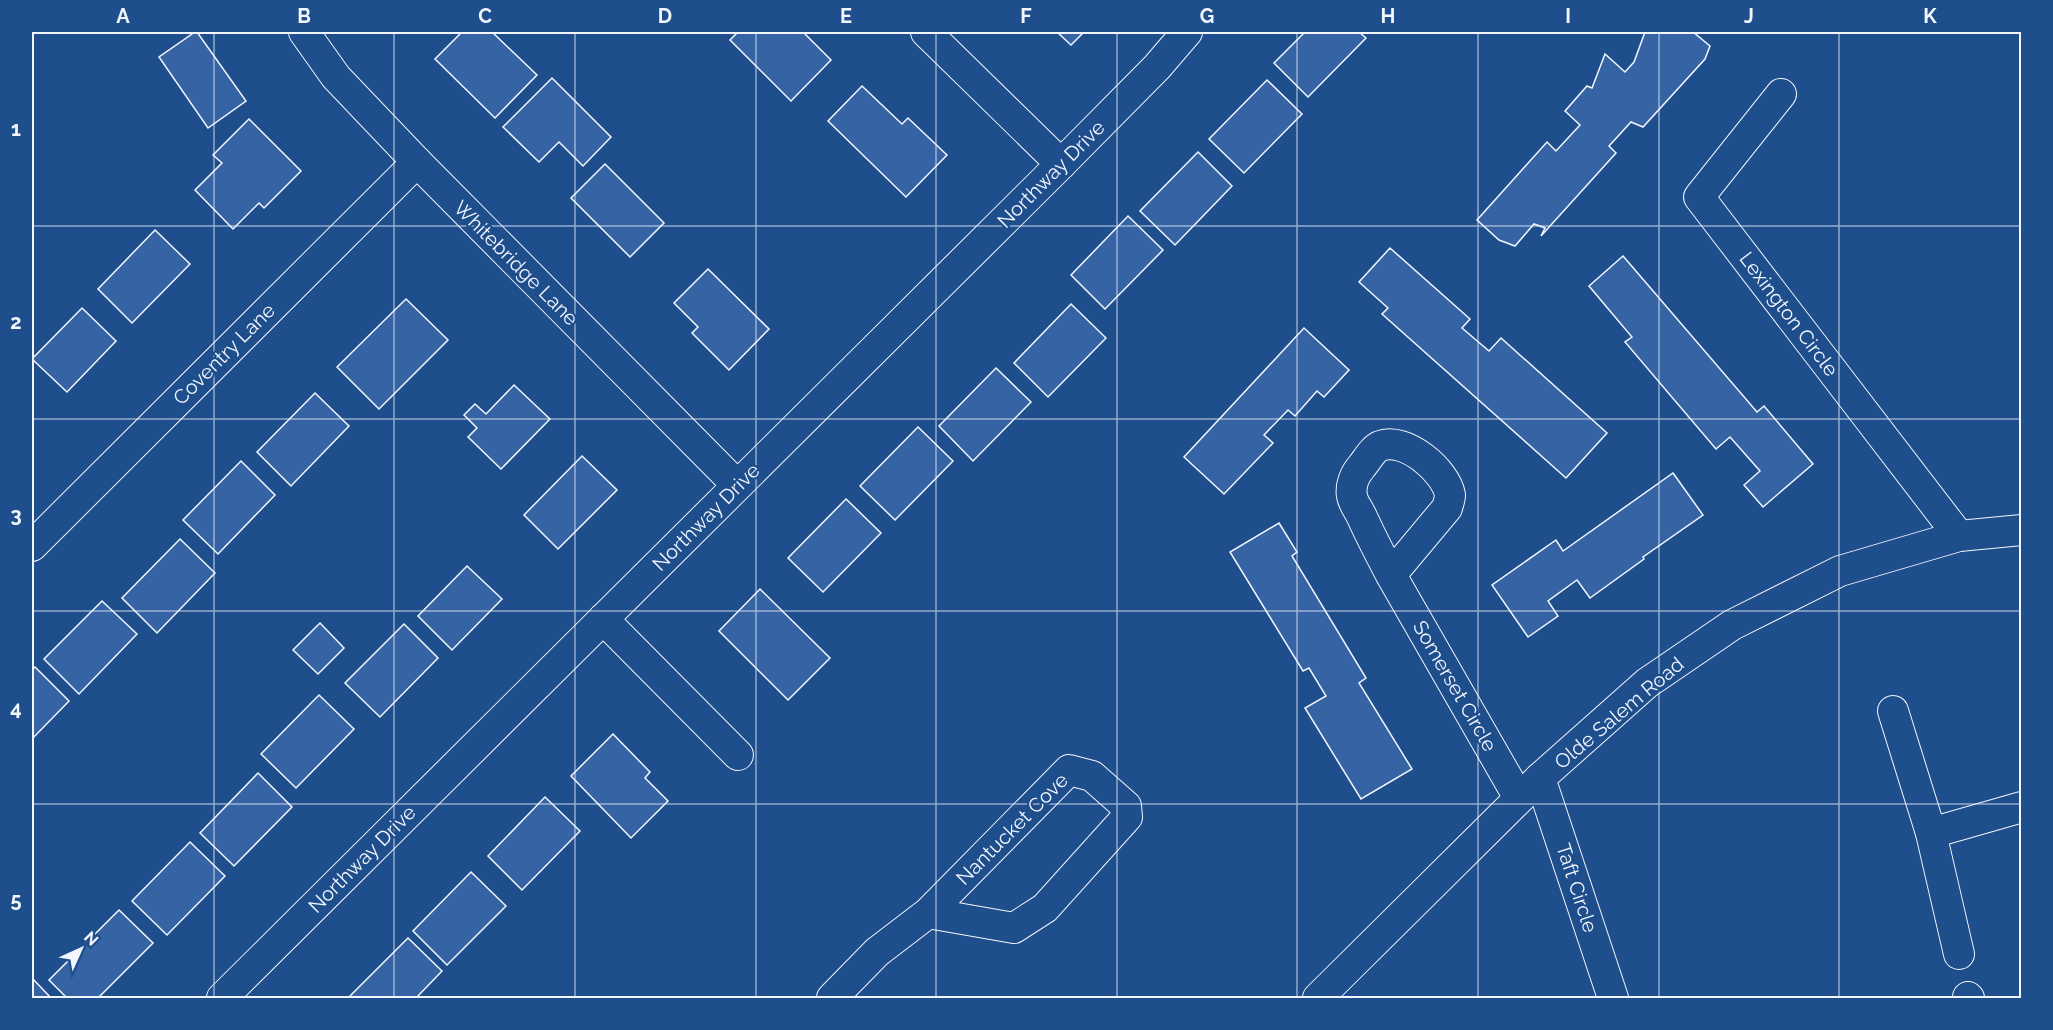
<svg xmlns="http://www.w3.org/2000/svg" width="2053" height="1030" viewBox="0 0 2053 1030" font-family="Raleway,sans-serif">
<rect width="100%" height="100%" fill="#1f4e8c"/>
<g fill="#3563a3" stroke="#f2f6ff" stroke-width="1.5">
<path d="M195,32h2l49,69 -38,27 -49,-71z"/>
<path d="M462,32h30l45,43 -42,43 -60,-59z"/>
<path d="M738,32h65l28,28 -40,41 -61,-61z"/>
<path d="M1057,32h27l-13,13z"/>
<path d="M1305,32h54l7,6 -58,59 -34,-34z"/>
<path d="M1645,32h48l17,14 -5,13 -62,68 -12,-5 -22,24 7,7 -75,83 4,-8 -11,-4 -19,22 -16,-6 -22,-20 70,-78 9,9 24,-26 -15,-14 22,-25 5,2 13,-34 20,18 9,-10z"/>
<path d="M552,78l59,59 -28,29 -24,-24 -20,20 -36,-35z"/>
<path d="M1267,80l35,34 -58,59 -35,-34z"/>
<path d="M862,86l40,38 6,-6 39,37 -41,42 -78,-76z"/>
<path d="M249,119l52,52 -37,37 -5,-5 -26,26 -38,-39 27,-27 -9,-8z"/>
<path d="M1198,152l34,34 -57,59 -35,-34z"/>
<path d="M605,164l59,59 -34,34 -59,-59z"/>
<path d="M1128,216l35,34 -58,59 -34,-34z"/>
<path d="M155,230l35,34 -58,59 -34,-34z"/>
<path d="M1390,248l80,71 -8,9 27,23 12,-13 106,95 -41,45 -184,-164 6,-6 -29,-26z"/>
<path d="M1623,256l134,156 7,-6 49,58 -50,43 -19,-22 16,-14 -30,-34 -14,12 -91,-107 7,-5 -43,-51z"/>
<path d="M708,269l61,60 -40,41 -37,-37 6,-6 -24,-24z"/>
<path d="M406,299l42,41 -69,69 -42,-42z"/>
<path d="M1071,304l35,34 -58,59 -34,-34z"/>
<path d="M82,308l34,33 -49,51 -35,-33z"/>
<path d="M1304,328l45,42 -25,27 -7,-6 -22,25 -7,-6 -24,25 9,8 -49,51 -40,-37z"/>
<path d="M996,368l35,34 -58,59 -34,-35z"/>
<path d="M514,385l36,34 -49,50 -33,-32 9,-9 -13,-13 11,-11 11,10z"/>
<path d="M315,393l34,33 -58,60 -34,-34z"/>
<path d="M918,427l35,34 -58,59 -35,-34z"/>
<path d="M582,456l35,34 -59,59 -34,-34z"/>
<path d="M241,461l34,34 -57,59 -35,-34z"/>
<path d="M1673,473l30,42 -60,42 1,2 -54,39 -13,-18 -29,21 10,15 -30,21 -36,-52 64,-45 7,11z"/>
<path d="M846,499l35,34 -58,59 -35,-34z"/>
<path d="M1279,523l18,29 -5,4 74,122 -7,5 53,86 -51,30 -56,-91 21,-12 -17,-28 -6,3 -73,-119z"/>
<path d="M180,539l35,34 -58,60 -35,-35z"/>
<path d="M467,566l35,33 -50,51 -34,-34z"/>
<path d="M760,589l70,69 -42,42 -69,-69z"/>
<path d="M102,601l35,33 -58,60 -35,-35z"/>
<path d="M320,623l24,25 -26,26 -25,-24z"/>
<path d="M404,624l34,34 -58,59 -35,-34z"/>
<path d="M35,667l34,34 -37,38v-69z"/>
<path d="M319,695l35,34 -58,59 -35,-34z"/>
<path d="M613,734l37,38 -5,6 23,23 -37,37 -60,-62z"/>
<path d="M258,773l34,34 -58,59 -34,-33z"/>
<path d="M545,797l35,34 -58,59 -34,-34z"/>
<path d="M190,842l35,34 -58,59 -35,-34z"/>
<path d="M471,872l35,34 -59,59 -34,-34z"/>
<path d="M119,910l34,33 -55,55h-31l-18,-18z"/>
<path d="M408,938l34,33 -26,27h-64l-2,-2z"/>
<path d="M33,979l18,19h-19z"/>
</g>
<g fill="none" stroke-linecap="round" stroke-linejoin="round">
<defs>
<g id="minor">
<path d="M304,32l32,45 81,85 320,323"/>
<path d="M926,32l135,132"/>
<path d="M1781,94l-82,103 260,339"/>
<path d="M32,546l385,-384"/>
<path d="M1391,575l56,-67c1,-4 3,-9 3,-13 -4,-24 -45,-59 -70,-49 -7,3 -13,14 -18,20 -7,8 -12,19 -10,30 1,7 7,14 10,21 9,20 19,39 29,58l128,223"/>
<path d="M603,619l135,136"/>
<path d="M1893,711l38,122 28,121"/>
<path d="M1540,778l73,220"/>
<path d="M1931,833l91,-26"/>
<path d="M1968,997l1,1"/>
<path d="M222,998l839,-834 96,-97 30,-35"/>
<path d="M832,998l45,-46 51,-39 141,-143 23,6 34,30 1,11 -82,91 -31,20 -86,-15"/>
<path d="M1318,998l222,-220 107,-95 85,-58 108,-54 119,-35 63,-6"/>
</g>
</defs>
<use href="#minor" stroke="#f2f6ff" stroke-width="32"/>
<use href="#minor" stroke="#1f4e8c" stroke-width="30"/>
</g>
<path fill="none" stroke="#f2f6ff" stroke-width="1.5" stroke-opacity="0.55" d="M214,32v966M394,32v966M575,32v966M756,32v966M936,32v966M1117,32v966M1297,32v966M1478,32v966M1659,32v966M1839,32v966M32,226h1990M32,419h1990M32,611h1990M32,804h1990"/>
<g text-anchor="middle" stroke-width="4.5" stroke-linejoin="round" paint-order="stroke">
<g font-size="20" fill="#f2f6ff" stroke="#1f4e8c">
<text transform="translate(1051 174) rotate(-45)" y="7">Northway Drive</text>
<text transform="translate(516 263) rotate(45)" y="7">Whitebridge Lane</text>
<text transform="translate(1789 314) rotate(53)" y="7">Lexington Circle</text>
<text transform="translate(224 354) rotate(-45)" y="7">Coventry Lane</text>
<text transform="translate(706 517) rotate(-45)" y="7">Northway Drive</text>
<text transform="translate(1455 686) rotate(60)" y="7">Somerset Circle</text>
<text transform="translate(1619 713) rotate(-40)" y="7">Olde Salem Road</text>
<text transform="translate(1012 829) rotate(-45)" y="7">Nantucket Cove</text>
<text transform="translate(362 859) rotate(-45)" y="7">Northway Drive</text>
<text transform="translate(1577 888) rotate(72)" y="7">Taft Circle</text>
</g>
</g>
<rect width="2053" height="1030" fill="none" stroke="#1f4e8c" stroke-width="66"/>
<g transform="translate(81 949) rotate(45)" stroke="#1f4e8c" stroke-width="4.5" paint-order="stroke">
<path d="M0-4.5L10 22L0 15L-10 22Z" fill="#f2f6ff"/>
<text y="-9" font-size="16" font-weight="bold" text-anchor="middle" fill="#f2f6ff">N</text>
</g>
<rect x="33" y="33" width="1987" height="964" fill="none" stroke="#f2f6ff" stroke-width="2"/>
<g font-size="20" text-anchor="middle" font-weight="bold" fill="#f2f6ff">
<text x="123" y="23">A</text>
<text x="304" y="23">B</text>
<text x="485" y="23">C</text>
<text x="665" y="23">D</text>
<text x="846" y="23">E</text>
<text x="1026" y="23">F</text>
<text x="1207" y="23">G</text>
<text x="1388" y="23">H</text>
<text x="1568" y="23">I</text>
<text x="1749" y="23">J</text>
<text x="1930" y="23">K</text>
<text x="16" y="136">1</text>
<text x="16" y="329">2</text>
<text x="16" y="522">3</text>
<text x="16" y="715">4</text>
<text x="16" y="907">5</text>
</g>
</svg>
